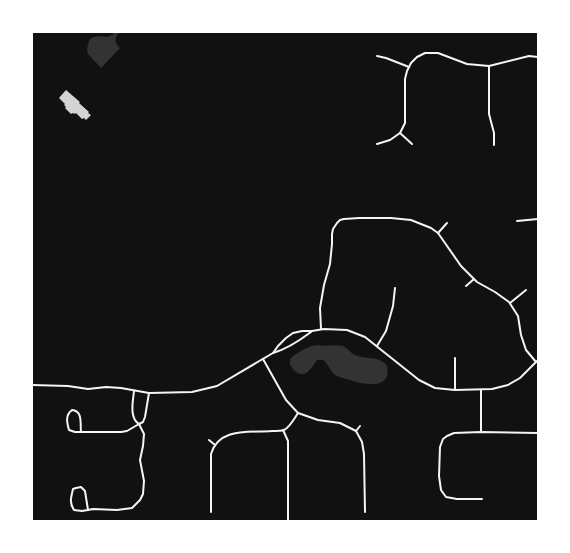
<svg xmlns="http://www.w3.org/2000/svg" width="570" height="553" viewBox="0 0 570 553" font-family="Montserrat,sans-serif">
<rect width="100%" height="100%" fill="#111"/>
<g fill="#333">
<path d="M113,32h7c-6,5 -6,11 0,16l-19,20 -13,-14 -1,-5 2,-8 2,-3 7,-2 9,1 6,-2z"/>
<path d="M318,345c8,2 17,-1 25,1 5,2 7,7 12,9 11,5 24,0 32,11 5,26 -26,18 -40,13 -4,-1 -9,-2 -12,-4 -5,-4 -8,-13 -12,-15 -2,0 -4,0 -6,0 -3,4 -6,10 -11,13 -6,4 -14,-3 -16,-9 0,-2 0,-4 1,-6 7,-6 17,-12 27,-13z"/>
</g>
<path fill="#d3d3d3" d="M66,90l14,12 -1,1 10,9 -1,1 3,2 -5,5 -2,-2 -2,1 -6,-6 -1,1 -2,-1 -2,1 -6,-6 1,-1 -2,-2 1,-1 -6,-6z"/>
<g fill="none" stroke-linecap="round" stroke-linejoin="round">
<g stroke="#f5f5f5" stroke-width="2">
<path d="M377,56l9,2 23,9"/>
<path d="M489,66v48l5,19v12"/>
<path d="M400,133l12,11"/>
<path d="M377,144l13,-4 10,-7 5,-10v-44l2,-8 4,-8 6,-6 8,-4h13l29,11 22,2 40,-10 9,1"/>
<path d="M517,221l21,-2"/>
<path d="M438,233l9,-10"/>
<path d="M466,286l8,-7"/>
<path d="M510,303l16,-13"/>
<path d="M321,329l-1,-21 4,-23 6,-21 2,-20v-10l1,-5 4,-6 3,-3 4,-1 15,-1h32l20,2 20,8 7,5 23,33 16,16 18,10 14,10 9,14 3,19 5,15 10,12"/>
<path d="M377,346l9,-15 7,-25 2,-18"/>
<path d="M273,353l5,-7 8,-8 7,-5 9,-2h10l12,-2 23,1 18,7 54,43 16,8 20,2 37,-1 16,-4 12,-7 18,-18"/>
<path d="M455,358v32"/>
<path d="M263,359l23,41 12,13 20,7 22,3 16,8 6,11 2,12 1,58"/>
<path d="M32,385l36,1 20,3 18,-2 15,1 28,5 43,-1 25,-6 56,-33c14,-4 26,-12 38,-21"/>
<path d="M481,390v42"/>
<path d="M134,391c-1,10 -5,27 5,33l4,-2 2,-5 4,-24"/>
<path d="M72,410c11,1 8,13 9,22h-6l-6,-2c-2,-7 -4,-15 3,-20z"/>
<path d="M283,430l5,11v80"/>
<path d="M356,431l4,-5"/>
<path d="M81,432h40l6,-1 12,-7 5,10 -1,12 -3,14 4,21 -1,13 -3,6 -8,8 -15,2 -24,-1 -5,1"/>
<path d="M209,440l6,5"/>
<path d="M81,487l4,4 3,19 -6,1 -8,-1c-5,-8 -3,-12 -1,-21l3,-1z"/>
<path d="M482,499h-25l-11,-2 -5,-7 -2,-14 1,-29 3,-8 4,-3 7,-3 27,-1 57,1"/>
<path d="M211,512v-58c8,-27 38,-21 61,-23 3,0 9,0 12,-1 6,-3 10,-11 14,-17"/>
</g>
</g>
<rect width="570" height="553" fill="none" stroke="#ffffff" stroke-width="66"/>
</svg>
